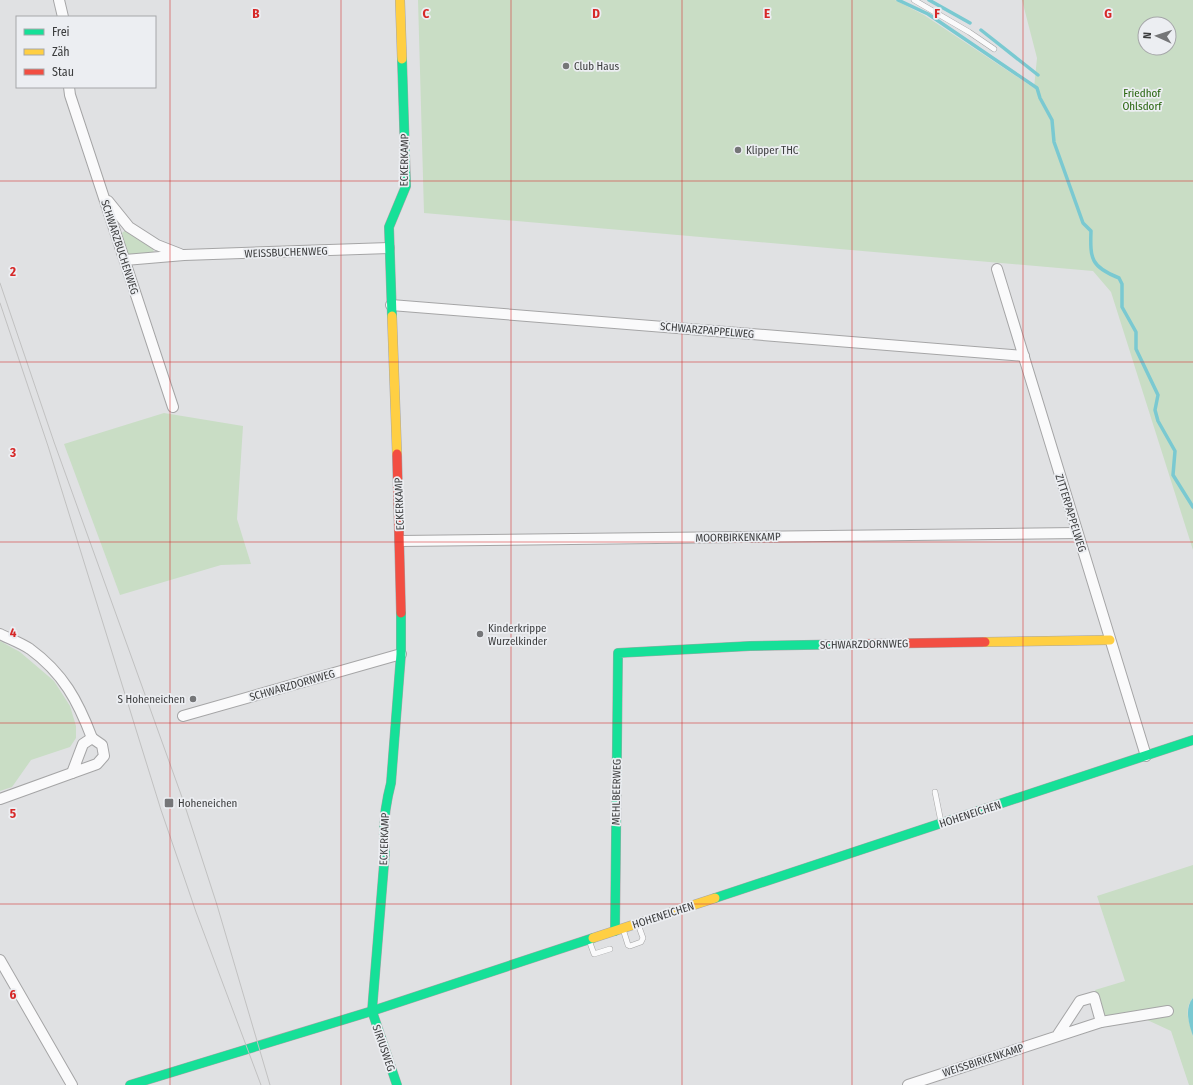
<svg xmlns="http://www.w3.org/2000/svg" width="1193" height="1085" viewBox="0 0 1193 1085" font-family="'Fira Sans Condensed',sans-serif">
<rect width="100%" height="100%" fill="#e0e1e3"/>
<g fill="#c9ddc5" fill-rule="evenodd">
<path d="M418,0h477l29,15 110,73 3,-30 -15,-58h171v550l-82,-258 -18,-21 -669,-58zM1145,24h24v24h-24z"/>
<path d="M126,230l27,18 1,5 -26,2 -6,-22z"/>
<path d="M164,413l79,13 -6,93 14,45 -30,1 -101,30 -56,-151z"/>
<path d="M0,641l20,11 34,29 16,25 6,20v12l-6,9 -39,13 -19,27 -12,4z"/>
<path d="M1193,865v133c-11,12 -2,27 0,39 0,15 0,32 0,48h-4l-18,-54 -28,-13 -35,9 -13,-37 30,-9 -28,-85z"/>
</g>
<path fill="#7ac9d1" d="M1193,998v38c-4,-11 -9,-28 0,-38z"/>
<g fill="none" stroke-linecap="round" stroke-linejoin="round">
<g stroke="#7ac9d1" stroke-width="3.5">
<path d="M898,0l30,14 109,74 3,10 12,22 2,22 29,81 8,8c-1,28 0,36 28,47l3,6v23l14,25v17l22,46 -3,15 3,11 17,30 -2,24 20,32"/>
<path d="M929,0l41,23"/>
<path d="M981,30l57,45"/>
</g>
<defs>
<g id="lane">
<path d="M914,0l55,32 25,17"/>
<path d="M935,792l6,30"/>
<path d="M623,929l5,16 2,1 11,-4 2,-4 -5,-14"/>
<path d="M589,940l5,14 16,-5"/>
</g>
<g id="street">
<path d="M59,0l4,17"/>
<path d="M69,87l1,8 103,312"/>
<path d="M108,201l21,26 28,18 23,9"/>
<path d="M125,260l59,-5 205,-7"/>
<path d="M997,269l149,487"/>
<path d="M391,305l633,51"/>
<path d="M400,541l677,-8"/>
<path d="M0,634c10,5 21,9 30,15 33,24 48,52 62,89"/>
<path d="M183,716l218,-62"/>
<path d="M92,738l10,7 2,11 -7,8 -25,9 11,-29z"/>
<path d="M0,799l72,-26"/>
<path d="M0,960l72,125"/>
<path d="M1101,1022l67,-11"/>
<path d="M908,1085l193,-63 -7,-25 -14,4 -23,35"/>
</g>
<g id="fast">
<path d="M392,316l-3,-89 17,-41 -4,-127"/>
<path d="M715,898l478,-158"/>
<path d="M615,931l3,-278 132,-7 110,-2"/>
<path d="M130,1085l242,-74 221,-73"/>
<path d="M397,1085l-25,-74 13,-159c-3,-24 0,-46 6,-69l10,-129v-41"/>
</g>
<g id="slow">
<path d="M400,0l2,59"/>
<path d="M392,316l5,138"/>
<path d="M985,642l125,-2"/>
<path d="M593,938l122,-40"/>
</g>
<g id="jam">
<path d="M397,454l4,159"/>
<path d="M860,644l125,-2"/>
</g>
</defs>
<use href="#lane" stroke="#a5a5a6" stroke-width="6"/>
<use href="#street" stroke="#a5a5a6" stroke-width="12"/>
<use href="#fast" stroke="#a5a5a6" stroke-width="10"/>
<use href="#slow" stroke="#a5a5a6" stroke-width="10"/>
<use href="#jam" stroke="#a5a5a6" stroke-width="10"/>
<use href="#lane" stroke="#fafafb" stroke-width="5"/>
<use href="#street" stroke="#fafafb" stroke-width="10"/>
<use href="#fast" stroke="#16e098" stroke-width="9"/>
<use href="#slow" stroke="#ffcf43" stroke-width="9"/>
<use href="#jam" stroke="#f24e42" stroke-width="9"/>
<g stroke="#c1c1c1" stroke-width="1">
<path d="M0,283l54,159 129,358 34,105 53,180"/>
<path d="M0,303l48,143 113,364 35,102 65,173"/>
</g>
</g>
<path fill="none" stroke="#d62828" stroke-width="1" stroke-opacity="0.55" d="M170,0v1085M341,0v1085M511,0v1085M682,0v1085M852,0v1085M1023,0v1085M0,181h1193M0,362h1193M0,542h1193M0,723h1193M0,904h1193"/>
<g fill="#757678" stroke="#eceef2" stroke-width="1.5">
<circle cx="566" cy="66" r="4"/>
<circle cx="738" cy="150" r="4"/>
<circle cx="480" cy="634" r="4"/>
<circle cx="193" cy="699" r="4"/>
<rect x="164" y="798" width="10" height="10" rx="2"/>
</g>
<g text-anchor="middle" stroke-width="3.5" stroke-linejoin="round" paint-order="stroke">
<g font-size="11" fill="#3c3d3e" stroke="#eceef2" text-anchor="start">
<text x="574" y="70">Club Haus</text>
<text x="746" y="154">Klipper THC</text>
<text x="488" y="632">Kinderkrippe<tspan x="488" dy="13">Wurzelkinder</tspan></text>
<text x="185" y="703" text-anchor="end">S Hoheneichen</text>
<text x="178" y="807">Hoheneichen</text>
</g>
<g font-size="11" fill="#26640c" stroke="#eceef2">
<text x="1142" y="97">Friedhof<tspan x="1142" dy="13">Ohlsdorf</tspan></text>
</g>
<g font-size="11" fill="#3c3d3e" stroke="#eceef2">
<text transform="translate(404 160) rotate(-89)" y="4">ECKERKAMP</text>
<text transform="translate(120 247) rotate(72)" y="4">SCHWARZBUCHENWEG</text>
<text transform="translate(286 252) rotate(-2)" y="4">WEISSBUCHENWEG</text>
<text transform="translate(707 330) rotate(5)" y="4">SCHWARZPAPPELWEG</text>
<text transform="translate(399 504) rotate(-92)" y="4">ECKERKAMP</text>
<text transform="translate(1071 513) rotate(73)" y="4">ZITTERPAPPELWEG</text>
<text transform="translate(738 537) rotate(-1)" y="4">MOORBIRKENKAMP</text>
<text transform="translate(864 644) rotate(-1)" y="4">SCHWARZDORNWEG</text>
<text transform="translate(292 685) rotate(-16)" y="4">SCHWARZDORNWEG</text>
<text transform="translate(616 792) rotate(-89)" y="4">MEHLBEERWEG</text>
<text transform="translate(970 814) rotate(-18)" y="4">HOHENEICHEN</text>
<text transform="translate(384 839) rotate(-88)" y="4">ECKERKAMP</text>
<text transform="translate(663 915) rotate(-18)" y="4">HOHENEICHEN</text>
<text transform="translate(384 1048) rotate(71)" y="4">SIRIUSWEG</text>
<text transform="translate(983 1060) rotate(-18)" y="4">WEISSBIRKENKAMP</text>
</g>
</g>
<g font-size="13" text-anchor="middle" font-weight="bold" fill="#d62828" stroke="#eceef2" stroke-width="3.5" stroke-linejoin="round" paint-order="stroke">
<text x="256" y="18">B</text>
<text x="426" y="18">C</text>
<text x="596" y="18">D</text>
<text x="767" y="18">E</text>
<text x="937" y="18">F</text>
<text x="1108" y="18">G</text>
<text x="13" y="276">2</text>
<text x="13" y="457">3</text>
<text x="13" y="637">4</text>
<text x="13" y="818">5</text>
<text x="13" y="999">6</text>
</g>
<rect x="16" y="16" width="140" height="72" fill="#eceef2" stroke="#a6a7aa"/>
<rect x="24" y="29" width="20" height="6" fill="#16e098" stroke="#a6a7aa"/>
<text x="52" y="36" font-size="12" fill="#3c3d3e">Frei</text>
<rect x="24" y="49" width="20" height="6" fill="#ffcf43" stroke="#a6a7aa"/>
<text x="52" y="56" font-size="12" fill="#3c3d3e">Zäh</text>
<rect x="24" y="69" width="20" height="6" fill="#f24e42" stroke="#a6a7aa"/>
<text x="52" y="76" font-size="12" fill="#3c3d3e">Stau</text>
<g transform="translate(1157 36) rotate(273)"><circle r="19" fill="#eceef2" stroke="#a6a7aa"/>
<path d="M0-3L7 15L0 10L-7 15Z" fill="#757678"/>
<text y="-6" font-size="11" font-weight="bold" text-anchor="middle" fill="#3c3d3e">N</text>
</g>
</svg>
